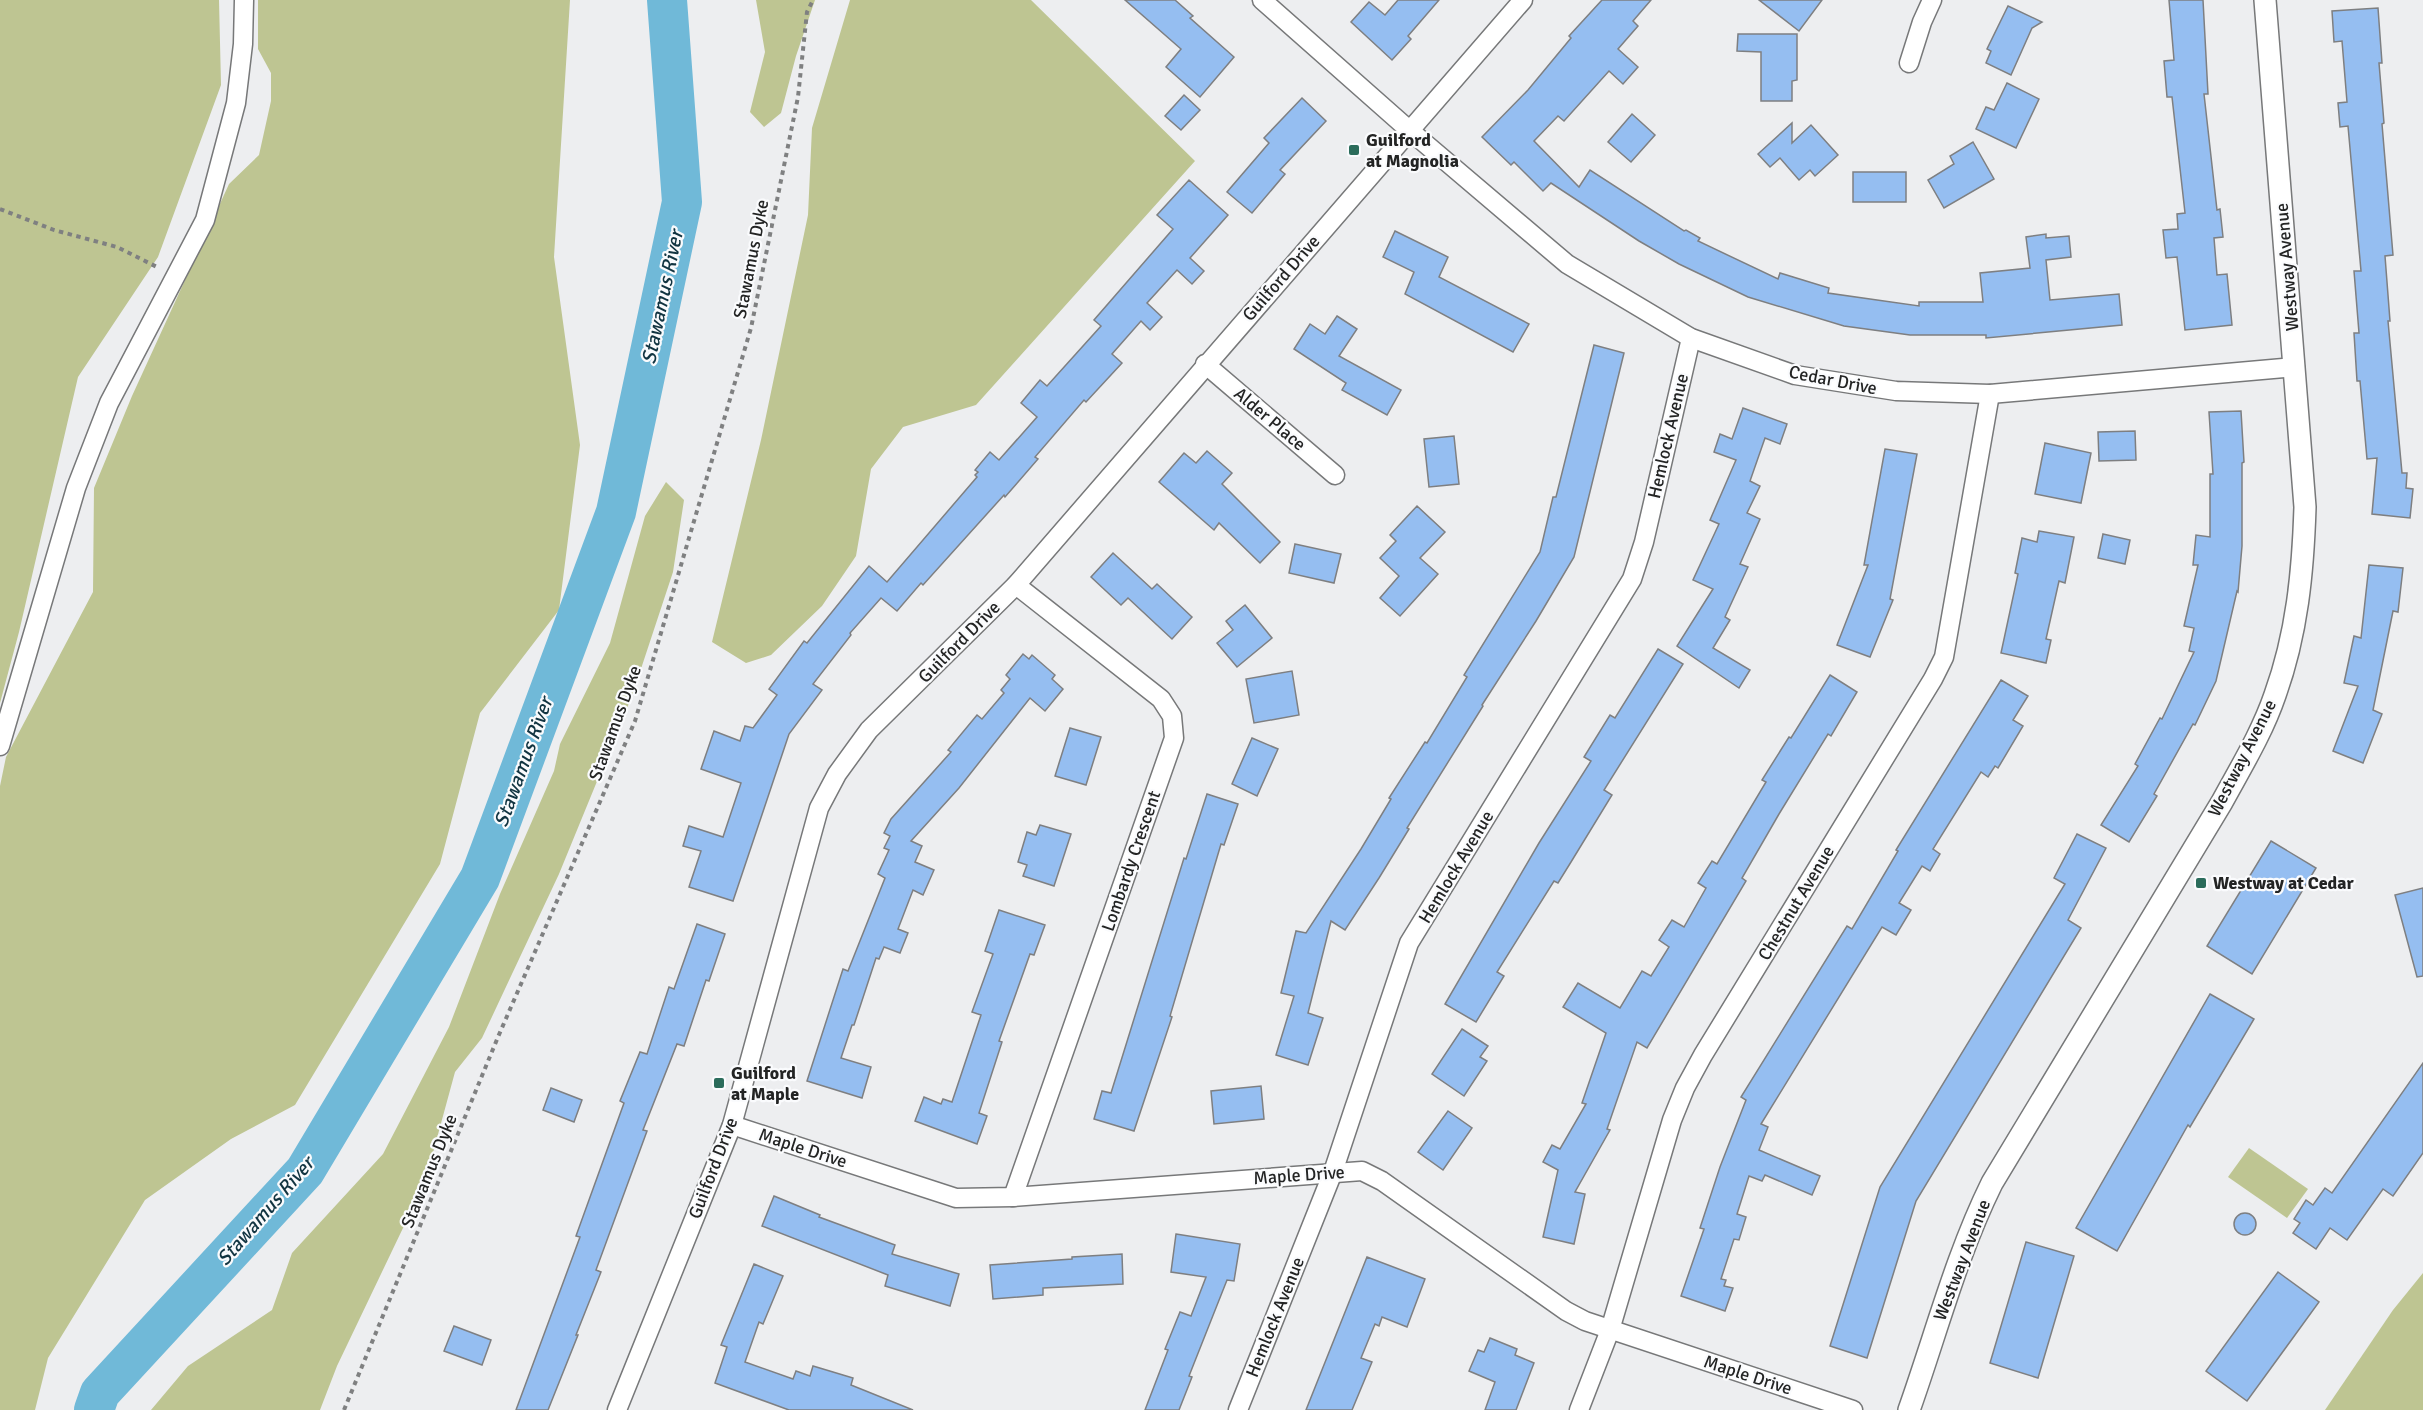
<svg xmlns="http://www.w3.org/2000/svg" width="2423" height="1410" viewBox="0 0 2423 1410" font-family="Signika,sans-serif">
<rect width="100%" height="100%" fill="#edeef0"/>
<g fill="#bec592">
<path d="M0,0h219l2,85 -63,172 -80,120 -59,255 -19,71z"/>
<path d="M258,0h312l-16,257 26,188 -21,165 -79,103 -40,151 -145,241 -64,34 -86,61 -97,158 -13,52h-35v-624l6,-29 87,-165 1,-104 38,-92 97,-212 30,-29 12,-54v-28l-13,-24z"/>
<path d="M756,0h59l-19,56 -15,57 -17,14 -14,-15 15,-60z"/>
<path d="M850,0h181l164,161 -219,244 -73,22 -32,42 -15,87 -34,50 -51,49 -25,8 -34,-21 49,-202 47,-225 4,-87z"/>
<path d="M666,482l18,18 -11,72 -41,124 -73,178 -77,164 -27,34 -30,110 -88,184 -17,44h-169l37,-44 84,-56 20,-57 91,-99 66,-127 51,-133 54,-123 6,-27 50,-101 35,-127z"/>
<path d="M2249,1148l59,41 -21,29 -59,-41z"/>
<path d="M2423,1273v137h-98l68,-100z"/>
</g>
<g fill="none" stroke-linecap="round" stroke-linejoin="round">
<path stroke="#70b9d8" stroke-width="40" d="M94,1410l6,-17 205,-222 175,-293 136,-366 66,-310 -15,-202"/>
</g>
<g fill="#95bef1" stroke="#7e7f81" stroke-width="1.5">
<path d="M1125,0h50l18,16 -3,2 44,39 -34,40 -34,-30 15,-18z"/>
<path d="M1398,0h41l-31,36 3,3 -19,21 -41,-38 18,-20 16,13z"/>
<path d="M1602,0h49l-18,21 5,5 -20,23 20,18 -15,17 -14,-13 -45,50 -6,-5 -24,25 45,46 11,-17 94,61 2,-1 14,8 -2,3 80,38 2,-6 49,15 -1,5 91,13v-4h64l-3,-29 50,-5 -4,-31 20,-3v4l23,-2 2,21 -25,3 4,40 69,-6 3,31 -136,13v-3h-76l-66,-9 -96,-29 -69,-33 -40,-23 -88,-58 -8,8 -29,-29 -3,3 -29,-28 46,-47 43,-52 -2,-2z"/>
<path d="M1759,0h63l-23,31z"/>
<path d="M2169,0h34l5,94h-4l13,116 3,-1 3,28 -9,1 3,37 10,-1 5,51 -47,5 -8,-73 -11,1 -3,-28 15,-1 -1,-15 8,-1 -13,-116h-5l-3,-36 10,-1z"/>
<path d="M2008,6l34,16 -10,6 -21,47 -25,-12 5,-12 -4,-2z"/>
<path d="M2378,8l4,55h-3l5,60 -2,1 11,131 -8,1 5,65h-2l14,152h5l-1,15 7,1 -3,29 -38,-4 5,-56 -10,1 -7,-78h-3l-3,-48h5l-5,-62h7l-13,-145 -8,1 -2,-24 9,-1 -5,-61 -8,1 -2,-31z"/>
<path d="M1738,34h59v46l-5,1v20h-31v-49l-24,-1z"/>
<path d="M2007,83l32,16 -23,49 -40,-19 10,-22 8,3z"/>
<path d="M1184,95l16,15 -19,20 -16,-14z"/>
<path d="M1302,98l24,23 -46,49 5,4 -33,39 -25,-21 42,-49 -5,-5z"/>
<path d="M1632,114l23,21 -24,27 -23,-20z"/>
<path d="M1792,123v20l19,-18 27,30 -23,21 -5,-6 -11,10 -19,-22 -10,9 -12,-13z"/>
<path d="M1973,142l21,37 -50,29 -16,-28 26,-16 -4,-8z"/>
<rect x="1853" y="172" width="53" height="30"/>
<path d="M1189,180l39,35 -38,43 14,13 -12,13 -15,-14 -30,33 15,14 -12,13 -9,-9 -29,33 10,9 -36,39 -2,-2 -49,57 3,2 -33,38 -1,-2 -81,90 -2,-2 -24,28 -16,-13 -31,35 1,2 -38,49 9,6 -33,44 -56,167 -44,-14 12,-36 -18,-5 6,-20 34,11 18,-54 -40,-14 13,-38 26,10 5,-15 8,2 24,-33 -8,-6 35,-48 3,2 62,-77 18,16 90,-105 -2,-2 3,-3 -3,-2 15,-18 9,8 38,-43 -16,-14 19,-23 7,6 54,-60 -7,-6 79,-91 -16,-14z"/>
<path d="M1395,231l53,26 -9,20 90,47 -16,28 -108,-58 9,-22 -31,-15z"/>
<path d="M1337,316l20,13 -18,27 62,34 -14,25 -45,-25 4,-7 -52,-34 16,-25 15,10z"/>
<path d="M1594,345l30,8 -50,204 -38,64 -54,84 1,1 -76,122 2,1 -30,49 -34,52 -14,-9 -23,92 15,5 -15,47 -32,-10 18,-59 -13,-3 15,-62 10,2 55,-84 30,-50 -2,-1 36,-56 2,1 40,-66 -3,-2 76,-123 13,-55h3z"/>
<path d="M1743,408l44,16 -7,20 -15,-6 -15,43 10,5 -13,27 13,6 -20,45 8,3 -23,50 5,3 -17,28 37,22 -11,18 -62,-42 36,-57 -20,-9 26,-56 -9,-4 26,-60 -22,-8 6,-18 12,5z"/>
<path d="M2241,411l3,51 -2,1v83l-4,46 -1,-1 -21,90 -21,44 -2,-1 -39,70 3,2 -28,46 -28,-17 37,-59 -3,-2 25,-46 2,1 32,-67 -5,-1 5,-23 -10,-2 14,-61h-5l3,-30 14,2v-63h3l-4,-62z"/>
<path d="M2135,431l1,29 -37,1 -1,-29z"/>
<path d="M1454,436l5,48 -30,3 -5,-48z"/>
<path d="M2045,443l46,10 -10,50 -46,-9z"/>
<path d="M1885,449l32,5 -27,145 3,1 -23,57 -33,-12 31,-80h-4z"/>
<path d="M1207,451l25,22 -10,11 58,58 -20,21 -41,-40 -5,7 -55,-48 25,-29 12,10z"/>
<path d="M1417,506l28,26 -25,26 18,16 -38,42 -20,-18 19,-22 -19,-18 16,-17 -6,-6z"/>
<path d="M2039,531l35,6 -9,46 -6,-2 -13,58 5,1 -5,23 -45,-10 17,-79 -3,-1 7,-35 15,4z"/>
<path d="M2103,534l27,6 -5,24 -27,-6z"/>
<path d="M1295,544l46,10 -7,29 -45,-10z"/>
<path d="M1113,553l39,36 5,-5 35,33 -20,22 -44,-41 -7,7 -30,-28z"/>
<path d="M2369,565l34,3 -5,44 -5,-1 -20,99 9,4 -19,49 -30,-12 25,-65 -14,-3 10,-47 7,2z"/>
<path d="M1245,605l27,33 -35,29 -20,-24 16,-13 -7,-9z"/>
<path d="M1658,649l25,15 -79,126 8,5 -41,67 -13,21 -4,-2 -57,91 7,4 -28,46 -31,-18 94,-161 52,-82 -7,-4 26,-42 5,3z"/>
<path d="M1023,654l6,5 3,-4 23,20 -3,4 11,10 -18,22 -15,-13 -71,90 -48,53 11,5 -7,16 19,8 -11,25 -10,-5 -15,39 10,4 -8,20 -16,-6 -5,12 -3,-1 -22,67h-2l-11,33 30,9 -9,31 -55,-17 36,-112 5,2 37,-93 -7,-4 11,-24 -5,-2 6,-12 -6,-3 7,-14 60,-67 -3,-2 29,-35 5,4 22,-26 -3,-3 9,-11 -4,-4z"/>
<path d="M1292,671l7,44 -45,8 -8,-44z"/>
<path d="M1830,675l27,17 -26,44 -3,-2 -49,80 -37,64 4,3 -99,167 -10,-6 -30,87 3,1 -35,62 10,2 -11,50 -31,-7 15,-67 -15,-8 9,-17 8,4 26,-45 -4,-1 24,-70 -43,-26 15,-24 42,25 22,-37 9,5 18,-29 -10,-7 13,-20 12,7 22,-39 -8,-5 14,-22 5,3 49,-82 -4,-2 27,-43 2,1z"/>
<path d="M2001,680l27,16 -15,24 10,6 -25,42 -3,-2 -7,11 -7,-5 -48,77 7,5 -10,17 -8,-5 -23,37 12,7 -15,25 -14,-8 -121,197 7,3 -9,23 61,26 -8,19 -47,-20 -3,6 -13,-5 -12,38 9,3 -7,23 -5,-1 -13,40 5,1 -2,6 9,2 -8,23 -44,-15 23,-67 -4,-1 20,-61 26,-67 -5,-3 106,-171 5,3 46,-78 -2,-1z"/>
<path d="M1070,728l31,9 -15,48 -31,-9z"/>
<path d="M1252,738l26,11 -21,47 -25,-12z"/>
<path d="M1207,794l31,10 -14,41 -3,-1 -51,172 2,1 -38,114 -40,-12 8,-28 9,2 73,-235 2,1z"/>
<path d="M1040,825l31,9 -17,52 -31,-10 4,-11 -9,-3 9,-30 9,3z"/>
<path d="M2077,834l29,14 -38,72 13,8 -165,273 -49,157 -37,-12 50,-159 185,-303 -11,-6z"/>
<path d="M2271,841l45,27 -64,106 -45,-28z"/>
<path d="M2423,888v88l-6,1 -22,-82z"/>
<path d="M999,910l46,15 -11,30 -4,-1 -31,87 3,1 -23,71 8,3 -10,28 -62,-23 9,-24 17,7 2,-5 9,3 29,-87 -9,-3 21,-58 -8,-3z"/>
<path d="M697,924l28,10 -16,47 -3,-1 -22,66 -7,-2 -34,86 4,1 -51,139 5,2 -25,63h2l-30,75h-32l64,-173 -4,-1 48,-133 -4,-2 20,-49 7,2 22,-67 5,2z"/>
<path d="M2210,994l44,25 -64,108 -2,-2 -71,126 -41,-23z"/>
<path d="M1462,1029l26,17 -8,11 7,4 -23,35 -32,-22z"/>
<path d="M2423,1063v90l-30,43 -10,-7 -36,51 -17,-12 -14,21 -23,-16 7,-10 -6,-4 12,-19 7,5 12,-17 7,5z"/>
<path d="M1261,1086l3,33 -50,5 -3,-33z"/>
<path d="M551,1088l31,12 -8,22 -31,-12z"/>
<path d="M1448,1111l24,17 -29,42 -25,-18z"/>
<path d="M774,1196l46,19 -1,2 76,28 -3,9 67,20 -9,32 -65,-20 3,-11 -126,-49z"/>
<circle cx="2245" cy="1224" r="11"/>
<path d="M1176,1234l64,10 -6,37 -7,-1 -38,96 3,1 -13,33h-34l23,-60 -3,-1 15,-37 11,4 15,-39 -35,-5z"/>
<path d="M2026,1242l48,14 -36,122 -48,-15z"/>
<path d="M1122,1254l1,30 -80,4v7l-50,4 -3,-34 82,-6v-2z"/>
<path d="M1367,1257l58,22 -18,48 -25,-10 -3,9 -4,-2 -14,34 11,4 -20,48h-46z"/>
<path d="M754,1264l29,12 -20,48 -4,-2 -14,40 48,17 3,-8 14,5 3,-10 40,12 -2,7 62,25h-124l-74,-27 12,-36 -6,-2z"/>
<path d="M2278,1272l41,30 -72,99 -41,-30z"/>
<path d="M454,1326l37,14 -9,25 -38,-14z"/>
<path d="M1490,1338l27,11 -2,6 19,8 -18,47h-31l10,-28 -26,-11 9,-21 6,2z"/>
</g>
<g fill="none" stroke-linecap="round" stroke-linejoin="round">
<defs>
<g id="minor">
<path d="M1262,0l146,129 159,135 124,74 104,37 101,16 94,3 305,-27"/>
<path d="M1909,63l13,-41 10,-22"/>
<path d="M1205,364l130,111"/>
<path d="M0,746l76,-258 33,-85 96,-183 31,-117 7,-59 1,-44"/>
<path d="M732,1125l224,73 57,-1 349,-26 20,10 184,130 19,10 268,89"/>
<path d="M1013,1197l161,-459 -2,-22 -11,-17 -145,-114"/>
<path d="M617,1410l115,-285 87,-317 18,-34 32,-44 147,-145 507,-585"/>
<path d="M1238,1410l95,-238 76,-229 223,-364 12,-37 47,-204"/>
<path d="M1579,1410l31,-80 62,-210 13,-32 18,-33 230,-376 11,-22 46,-263"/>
</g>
<path id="tertiary" d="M1909,1410c27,-76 47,-154 83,-227l230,-381c19,-35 40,-69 53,-107 22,-61 28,-123 30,-188l-40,-507"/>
</defs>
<use href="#minor" stroke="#777879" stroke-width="21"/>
<use href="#tertiary" stroke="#777879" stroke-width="24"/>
<g stroke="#7f8081" stroke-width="4" stroke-dasharray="4.5 4.5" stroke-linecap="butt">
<path d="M0,209l54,21 63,17 42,21"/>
<path d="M344,1410l154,-373 137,-316 116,-393 47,-231 9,-85 6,-12"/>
</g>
<use href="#minor" stroke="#fff" stroke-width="18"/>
<use href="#tertiary" stroke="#fff" stroke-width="21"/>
</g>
<g fill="#2b6c5b" stroke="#fafbfd" stroke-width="2">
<rect x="1348" y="144" width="12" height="12" rx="3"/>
<rect x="2195" y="877" width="12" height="12" rx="3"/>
<rect x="713" y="1077" width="12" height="12" rx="3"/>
</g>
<g text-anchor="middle" stroke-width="4.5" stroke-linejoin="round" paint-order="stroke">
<g font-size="18" font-weight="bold" fill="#232424" stroke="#fafbfd" text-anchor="start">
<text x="1366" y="146">Guilford<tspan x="1366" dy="21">at Magnolia</tspan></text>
<text x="2213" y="889">Westway at Cedar</text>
<text x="731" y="1079">Guilford<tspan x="731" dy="21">at Maple</tspan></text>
</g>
<g font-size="18" fill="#232424" stroke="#fafbfd">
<text transform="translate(751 259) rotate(-79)" y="6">Stawamus Dyke</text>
<text transform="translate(2287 267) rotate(-95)" y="6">Westway Avenue</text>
<text transform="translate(1281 278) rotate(-49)" y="6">Guilford Drive</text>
<text transform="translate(1833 380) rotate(11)" y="6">Cedar Drive</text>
<text transform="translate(1270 419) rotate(40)" y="6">Alder Place</text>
<text transform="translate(1668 436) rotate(-77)" y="6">Hemlock Avenue</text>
<text transform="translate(959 642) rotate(-45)" y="6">Guilford Drive</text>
<text transform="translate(615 723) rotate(-70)" y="6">Stawamus Dyke</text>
<text transform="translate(2242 758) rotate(-63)" y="6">Westway Avenue</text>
<text transform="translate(1131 861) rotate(-71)" y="6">Lombardy Crescent</text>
<text transform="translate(1456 867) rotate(-59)" y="6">Hemlock Avenue</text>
<text transform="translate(1796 903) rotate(-59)" y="6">Chestnut Avenue</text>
<text transform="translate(803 1148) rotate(18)" y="6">Maple Drive</text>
<text transform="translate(713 1168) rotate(-69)" y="6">Guilford Drive</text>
<text transform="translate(429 1171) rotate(-68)" y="6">Stawamus Dyke</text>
<text transform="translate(1299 1175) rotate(-4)" y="6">Maple Drive</text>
<text transform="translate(1962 1260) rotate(-69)" y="6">Westway Avenue</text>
<text transform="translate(1275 1317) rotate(-68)" y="6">Hemlock Avenue</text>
<text transform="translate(1748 1375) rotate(18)" y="6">Maple Drive</text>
</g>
<g font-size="20" font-style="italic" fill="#113441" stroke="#fafbfd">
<text transform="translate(662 297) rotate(-78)" y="7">Stawamus River</text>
<text transform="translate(523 762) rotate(-70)" y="7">Stawamus River</text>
<text transform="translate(265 1211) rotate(-49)" y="7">Stawamus River</text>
</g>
</g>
</svg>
